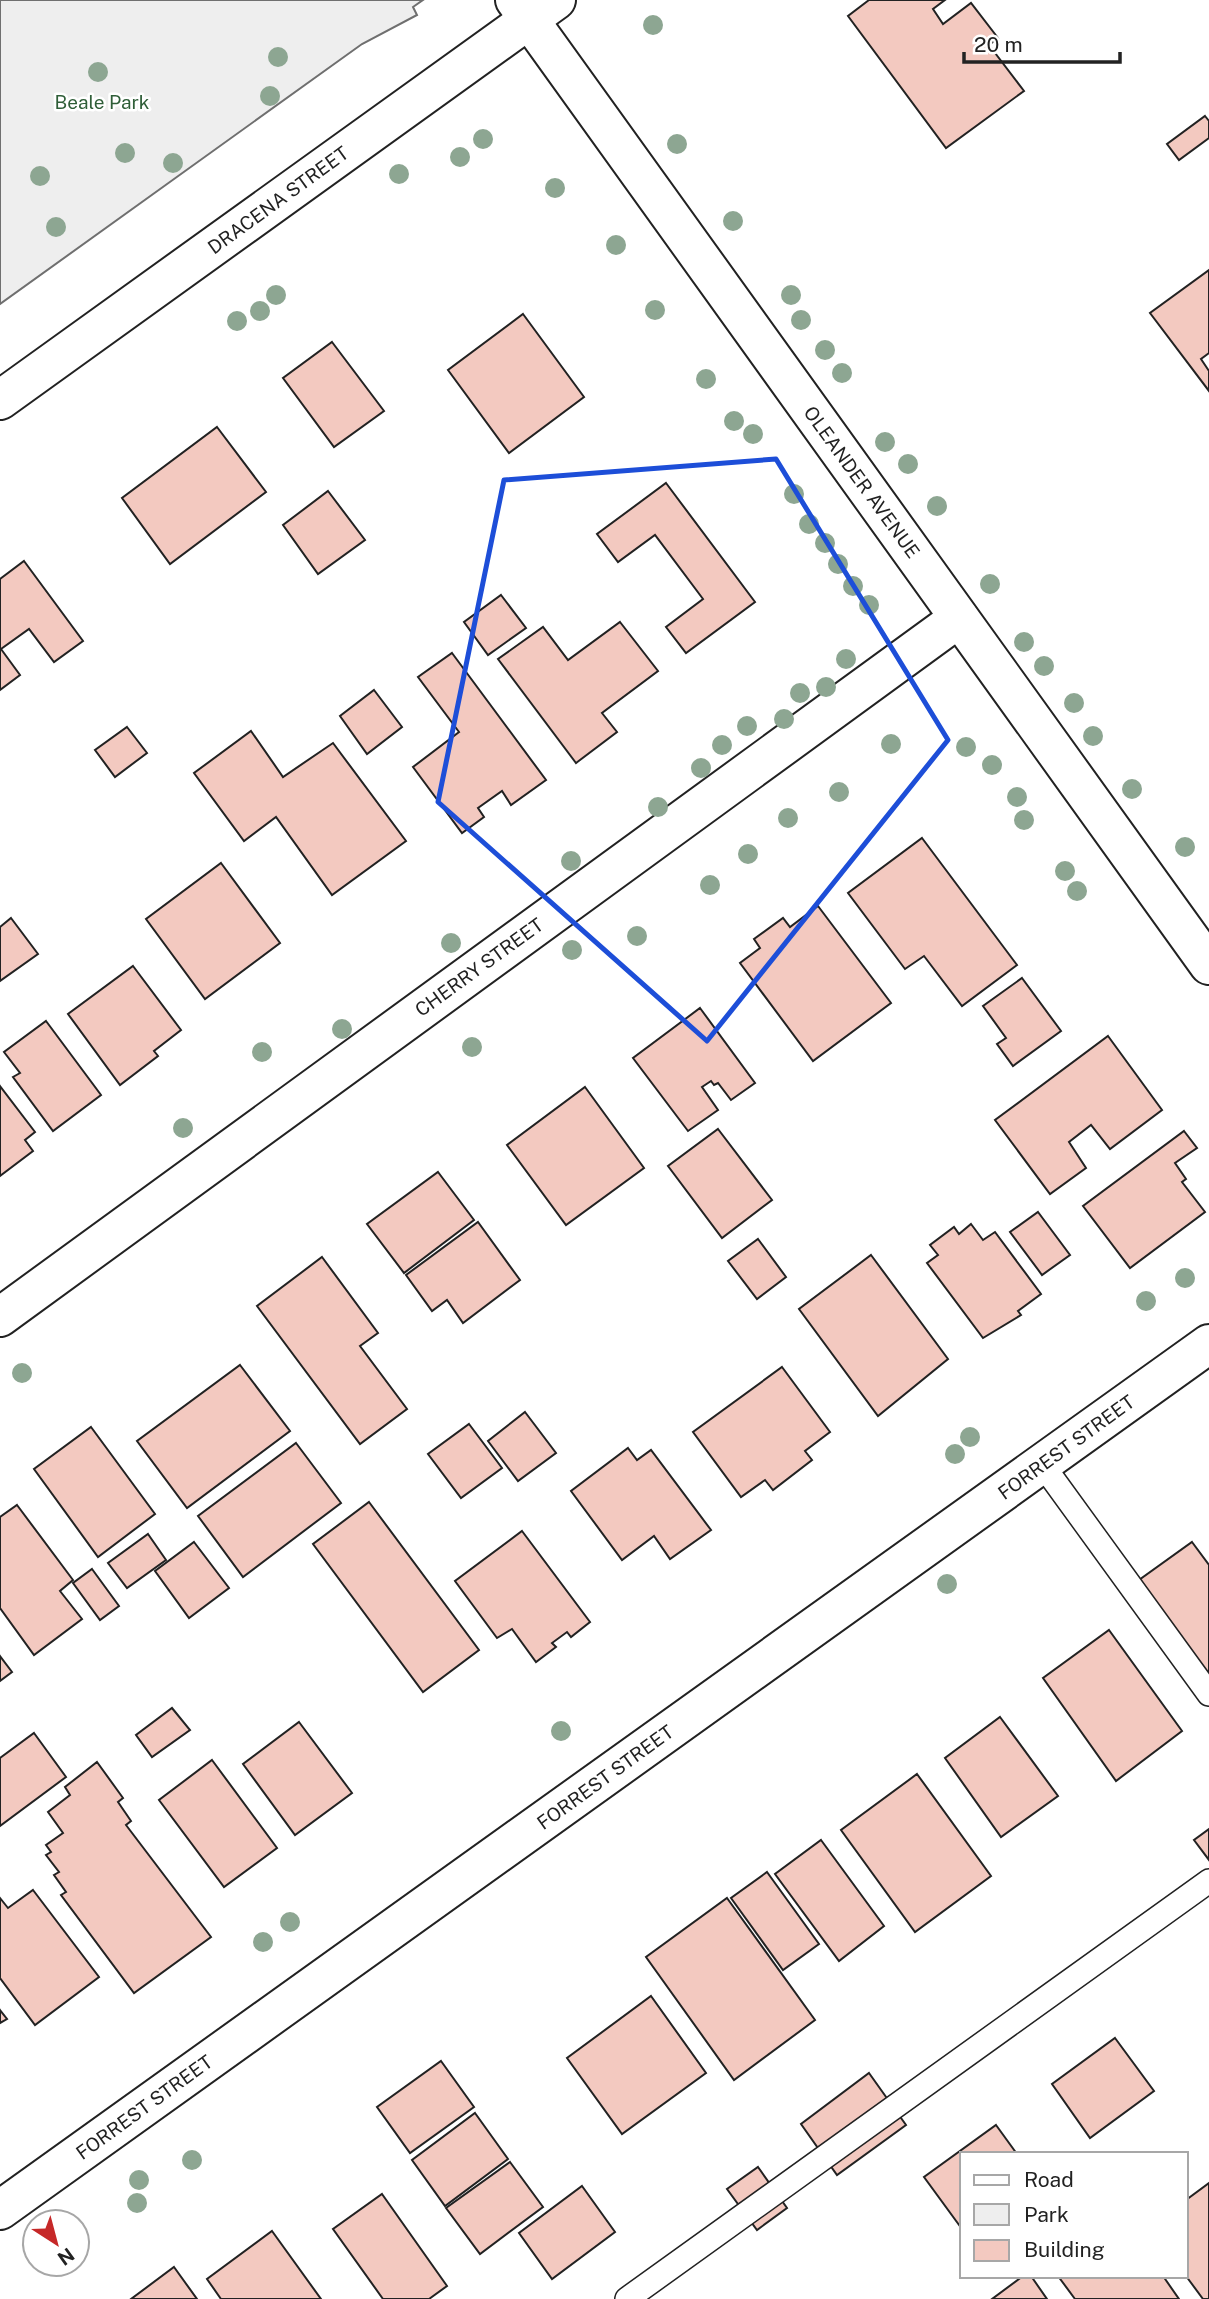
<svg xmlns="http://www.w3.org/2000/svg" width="1209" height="2299" viewBox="0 0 1209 2299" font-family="'Public Sans',sans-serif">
<rect width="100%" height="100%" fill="#fff"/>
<path fill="#eee" stroke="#6f6f6f" stroke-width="2" d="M0,0h423l-10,7 4,8 -55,29 -362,260z"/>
<g fill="#f3c9c0" stroke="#222" stroke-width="2">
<path d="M869,0h76l-12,9 10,15 28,-21 27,35 -9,7 35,46 -78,57 -98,-132z"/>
<path d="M1205,116l4,5v17l-30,22 -12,-16z"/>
<path d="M1209,270v83l-8,6 8,12v20l-59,-78z"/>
<path d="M523,314l61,83 -75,56 -61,-83z"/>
<path d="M332,342l52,69 -50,36 -51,-69z"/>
<path d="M217,427l49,65 -96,72 -48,-66z"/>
<path d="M666,483l89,119 -69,51 -20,-26 37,-28 -48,-64 -37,27 -21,-28z"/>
<path d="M328,491l37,49 -47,34 -35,-49z"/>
<path d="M24,561l59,80 -29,21 -25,-33 -28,20 19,26 -20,15v-111z"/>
<path d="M501,595l25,33 -38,27 -24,-33z"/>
<path d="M620,622l38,49 -56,42 15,19 -41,31 -78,-104 45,-32 25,33z"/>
<path d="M452,653l94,127 -35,25 -9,-14 -24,17 6,9 -22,16 -49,-66 46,-35 -41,-55z"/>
<path d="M374,690l28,37 -35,27 -27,-38z"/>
<path d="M127,727l20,26 -32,24 -20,-27z"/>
<path d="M251,731l32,46 50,-34 73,98 -74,54 -56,-78 -32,24 -50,-68z"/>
<path d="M922,838l95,127 -55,41 -38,-50 -19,13 -57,-76z"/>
<path d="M221,863l59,80 -75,56 -59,-80z"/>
<path d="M818,906l73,97 -78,58 -73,-98 20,-15 -6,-9 29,-21 7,9z"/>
<path d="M11,918l27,36 -38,27v-54z"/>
<path d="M133,966l48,64 -27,21 4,5 -38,29 -52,-71z"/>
<path d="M1022,978l39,53 -48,35 -16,-22 9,-6 -23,-32z"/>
<path d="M700,1008l55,75 -24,17 -13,-17 -4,2 -3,-4 -9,6 16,23 -30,21 -55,-73z"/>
<path d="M46,1021l55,74 -48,36 -40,-54 7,-4 -16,-21z"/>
<path d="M1108,1036l54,74 -52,39 -19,-24 -22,17 17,26 -36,26 -55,-74z"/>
<path d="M0,1086l35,46 -10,8 8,11 -33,25z"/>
<path d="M585,1087l59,81 -78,57 -59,-80z"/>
<path d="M718,1129l54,71 -50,38 -54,-72z"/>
<path d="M1184,1131l13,17 -22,15 11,16 -4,3 23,30 -75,56 -47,-62z"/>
<path d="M438,1172l36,48 -70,53 -37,-49z"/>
<path d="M1038,1212l32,43 -28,20 -32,-43z"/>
<path d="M478,1222l42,58 -57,43 -16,-23 -15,11 -26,-36z"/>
<path d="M971,1224l12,16 12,-8 46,62 -23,17 3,4 -38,23 -56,-75 11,-8 -8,-10 24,-18 5,7z"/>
<path d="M758,1239l28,38 -29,22 -29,-38z"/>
<path d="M871,1255l77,104 -70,57 -79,-107z"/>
<path d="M322,1257l56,76 -18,13 47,63 -47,35 -103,-138z"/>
<path d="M240,1365l50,66 -103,77 -50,-67z"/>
<path d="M782,1367l48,65 -25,19 7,9 -39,30 -8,-10 -24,17 -48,-65z"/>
<path d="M525,1412l31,41 -38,28 -30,-40z"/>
<path d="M469,1424l33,44 -41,30 -33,-44z"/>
<path d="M91,1427l64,87 -57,43 -64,-88z"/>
<path d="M296,1443l45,60 -98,74 -45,-61z"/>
<path d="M628,1448l9,12 14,-10 60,80 -41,29 -16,-23 -32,24 -51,-69z"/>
<path d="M369,1502l110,148 -56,42 -110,-148z"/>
<path d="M17,1505l56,75 -13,11 22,28 -48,36 -34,-47v-91z"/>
<path d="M522,1531l68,91 -19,15 -4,-5 -15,11 4,4 -20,15 -24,-33 -15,9 -42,-57z"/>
<path d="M148,1534l18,26 -39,28 -19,-25z"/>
<path d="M194,1542l35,46 -40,30 -34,-47z"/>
<path d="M1192,1542l17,23v113l-70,-98z"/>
<path d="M92,1569l27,37 -19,14 -27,-37z"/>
<path d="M1109,1630l73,101 -66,50 -73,-103z"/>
<path d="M0,1656l12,16 -12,9z"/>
<path d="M172,1708l18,22 -38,27 -16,-22z"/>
<path d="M1000,1717l58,79 -57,41 -56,-79z"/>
<path d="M299,1722l53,71 -57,42 -52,-71z"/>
<path d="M34,1733l32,44 -66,49v-68z"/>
<path d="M212,1760l65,88 -53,39 -65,-87z"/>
<path d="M97,1762l26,36 -5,4 13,19 -5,4 85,112 -77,56 -73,-98 5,-3 -12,-17 5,-3 -13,-17 5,-3 -5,-7 17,-12 -15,-21 22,-17 -5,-8z"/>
<path d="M917,1774l74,102 -76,56 -74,-102z"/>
<path d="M1209,1829v31l-15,-20z"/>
<path d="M821,1840l63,86 -45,35 -64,-87z"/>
<path d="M767,1872l52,72 -36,26 -52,-72z"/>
<path d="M33,1890l66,87 -64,48 -35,-47v-80l8,10z"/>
<path d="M727,1898l88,122 -81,60 -88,-123z"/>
<path d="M651,1996l55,77 -84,61 -55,-76z"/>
<path d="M0,2010l7,9 -7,4z"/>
<path d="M1115,2038l39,53 -64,47 -38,-54z"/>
<path d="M441,2061l33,46 -64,46 -33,-46z"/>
<path d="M869,2073l37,52 -69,50 -36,-51z"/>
<path d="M475,2113l33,46 -63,47 -33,-46z"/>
<path d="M996,2125l21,29h-55v75l-38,-52z"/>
<path d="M510,2162l33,45 -63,47 -34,-46z"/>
<path d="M758,2167l29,41 -30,22 -30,-41z"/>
<path d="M1209,2183v116h-6l-17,-23v-76z"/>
<path d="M582,2186l33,46 -63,47 -33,-46z"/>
<path d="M382,2194l65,92 -18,13h-46l-50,-70z"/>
<path d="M272,2231l49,68h-100l-14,-20z"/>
<path d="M174,2267l23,32h-66z"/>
<path d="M1023,2276h8l16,23h-55z"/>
<path d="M1058,2276h105l16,23h-104z"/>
</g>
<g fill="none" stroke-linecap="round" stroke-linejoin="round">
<defs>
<g id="lane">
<path d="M1042,1464l167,230"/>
<path d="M627,2299l582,-418"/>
</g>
<g id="street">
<path d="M515,0l694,965"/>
<path d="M0,400l556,-400"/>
<path d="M0,1317l959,-699"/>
<path d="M0,2210l1209,-866"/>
</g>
</defs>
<use href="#lane" stroke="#222" stroke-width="26"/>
<use href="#street" stroke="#222" stroke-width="42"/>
<use href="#lane" stroke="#fff" stroke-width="23"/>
<use href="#street" stroke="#fff" stroke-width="38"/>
</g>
<g fill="#8da692">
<circle cx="653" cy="25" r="10"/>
<circle cx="278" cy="57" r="10"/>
<circle cx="98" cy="72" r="10"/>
<circle cx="270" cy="96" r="10"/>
<circle cx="483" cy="139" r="10"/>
<circle cx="677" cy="144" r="10"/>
<circle cx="125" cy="153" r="10"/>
<circle cx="460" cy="157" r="10"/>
<circle cx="173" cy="163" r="10"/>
<circle cx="399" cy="174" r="10"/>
<circle cx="40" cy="176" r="10"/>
<circle cx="555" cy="188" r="10"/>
<circle cx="733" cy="221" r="10"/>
<circle cx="56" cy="227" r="10"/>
<circle cx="616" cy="245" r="10"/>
<circle cx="276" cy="295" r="10"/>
<circle cx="791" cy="295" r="10"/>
<circle cx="655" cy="310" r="10"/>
<circle cx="260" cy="311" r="10"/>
<circle cx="801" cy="320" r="10"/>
<circle cx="237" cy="321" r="10"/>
<circle cx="825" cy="350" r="10"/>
<circle cx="842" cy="373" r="10"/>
<circle cx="706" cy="379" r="10"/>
<circle cx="734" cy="421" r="10"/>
<circle cx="753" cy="434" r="10"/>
<circle cx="885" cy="442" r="10"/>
<circle cx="908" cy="464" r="10"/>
<circle cx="794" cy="494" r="10"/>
<circle cx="937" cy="506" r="10"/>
<circle cx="809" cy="524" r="10"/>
<circle cx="825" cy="543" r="10"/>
<circle cx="838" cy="564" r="10"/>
<circle cx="990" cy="584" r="10"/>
<circle cx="853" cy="586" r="10"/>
<circle cx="869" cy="605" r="10"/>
<circle cx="1024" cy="642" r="10"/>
<circle cx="846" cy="659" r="10"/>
<circle cx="1044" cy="666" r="10"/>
<circle cx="826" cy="687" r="10"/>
<circle cx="800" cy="693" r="10"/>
<circle cx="1074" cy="703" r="10"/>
<circle cx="784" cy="719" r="10"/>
<circle cx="747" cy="726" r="10"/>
<circle cx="1093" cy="736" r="10"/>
<circle cx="891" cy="744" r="10"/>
<circle cx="722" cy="745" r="10"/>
<circle cx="966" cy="747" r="10"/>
<circle cx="992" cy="765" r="10"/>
<circle cx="701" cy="768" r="10"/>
<circle cx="1132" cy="789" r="10"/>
<circle cx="839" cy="792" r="10"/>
<circle cx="1017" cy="797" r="10"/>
<circle cx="658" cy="807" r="10"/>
<circle cx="788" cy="818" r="10"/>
<circle cx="1024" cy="820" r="10"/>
<circle cx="1185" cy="847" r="10"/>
<circle cx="748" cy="854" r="10"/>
<circle cx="571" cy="861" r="10"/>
<circle cx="1065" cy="871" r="10"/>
<circle cx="710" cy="885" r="10"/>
<circle cx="1077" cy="891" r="10"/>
<circle cx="637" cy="936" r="10"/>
<circle cx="451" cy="943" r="10"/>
<circle cx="572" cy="950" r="10"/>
<circle cx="342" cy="1029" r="10"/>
<circle cx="472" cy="1047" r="10"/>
<circle cx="262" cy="1052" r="10"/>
<circle cx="183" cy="1128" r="10"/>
<circle cx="1185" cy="1278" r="10"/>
<circle cx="1146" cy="1301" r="10"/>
<circle cx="22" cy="1373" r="10"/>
<circle cx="970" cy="1437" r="10"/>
<circle cx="955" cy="1454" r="10"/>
<circle cx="947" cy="1584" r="10"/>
<circle cx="561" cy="1731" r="10"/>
<circle cx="290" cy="1922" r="10"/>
<circle cx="263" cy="1942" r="10"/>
<circle cx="192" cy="2160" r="10"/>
<circle cx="139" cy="2180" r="10"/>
<circle cx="137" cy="2203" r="10"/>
</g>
<path fill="none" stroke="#1d4ed8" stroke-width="5" stroke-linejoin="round" d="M776,459l172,281 -241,301 -269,-239 66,-322z"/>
<g text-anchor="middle" stroke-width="5" stroke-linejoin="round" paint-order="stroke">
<g font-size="19" fill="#2f5e38" stroke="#fff">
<text x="102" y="109">Beale Park</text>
</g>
<g font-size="19" fill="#222" stroke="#fff">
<text transform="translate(278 200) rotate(-36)" y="7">DRACENA STREET</text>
<text transform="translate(862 482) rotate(54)" y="7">OLEANDER AVENUE</text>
<text transform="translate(479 967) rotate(-36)" y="7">CHERRY STREET</text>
<text transform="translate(1066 1447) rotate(-36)" y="7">FORREST STREET</text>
<text transform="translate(605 1777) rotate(-36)" y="7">FORREST STREET</text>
<text transform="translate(144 2107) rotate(-36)" y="7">FORREST STREET</text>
</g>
</g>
<rect x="960" y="2152" width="228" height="126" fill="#ffffff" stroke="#a7a7a7" stroke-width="2"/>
<rect x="974" y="2175" width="35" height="10" fill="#ffffff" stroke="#a7a7a7" stroke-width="2"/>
<text x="1024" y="2187" font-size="21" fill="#222222">Road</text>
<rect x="974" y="2204" width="35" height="21" fill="#eeeeee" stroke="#a7a7a7" stroke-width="2"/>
<text x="1024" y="2222" font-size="21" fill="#222222">Park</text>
<rect x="974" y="2240" width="35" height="21" fill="#f3c9c0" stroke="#a7a7a7" stroke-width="2"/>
<text x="1024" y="2257" font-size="21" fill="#222222">Building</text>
<g transform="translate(56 2243) rotate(144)"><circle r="33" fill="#ffffff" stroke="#a7a7a7" stroke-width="2"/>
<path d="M0-5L12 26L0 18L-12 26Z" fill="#c62828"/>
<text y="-10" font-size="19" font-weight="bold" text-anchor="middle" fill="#222222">N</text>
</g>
<path d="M964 52v10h156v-10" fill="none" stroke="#222222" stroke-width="3.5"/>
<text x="974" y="52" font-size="21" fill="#222222" stroke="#ffffff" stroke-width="5" paint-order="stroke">20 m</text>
</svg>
